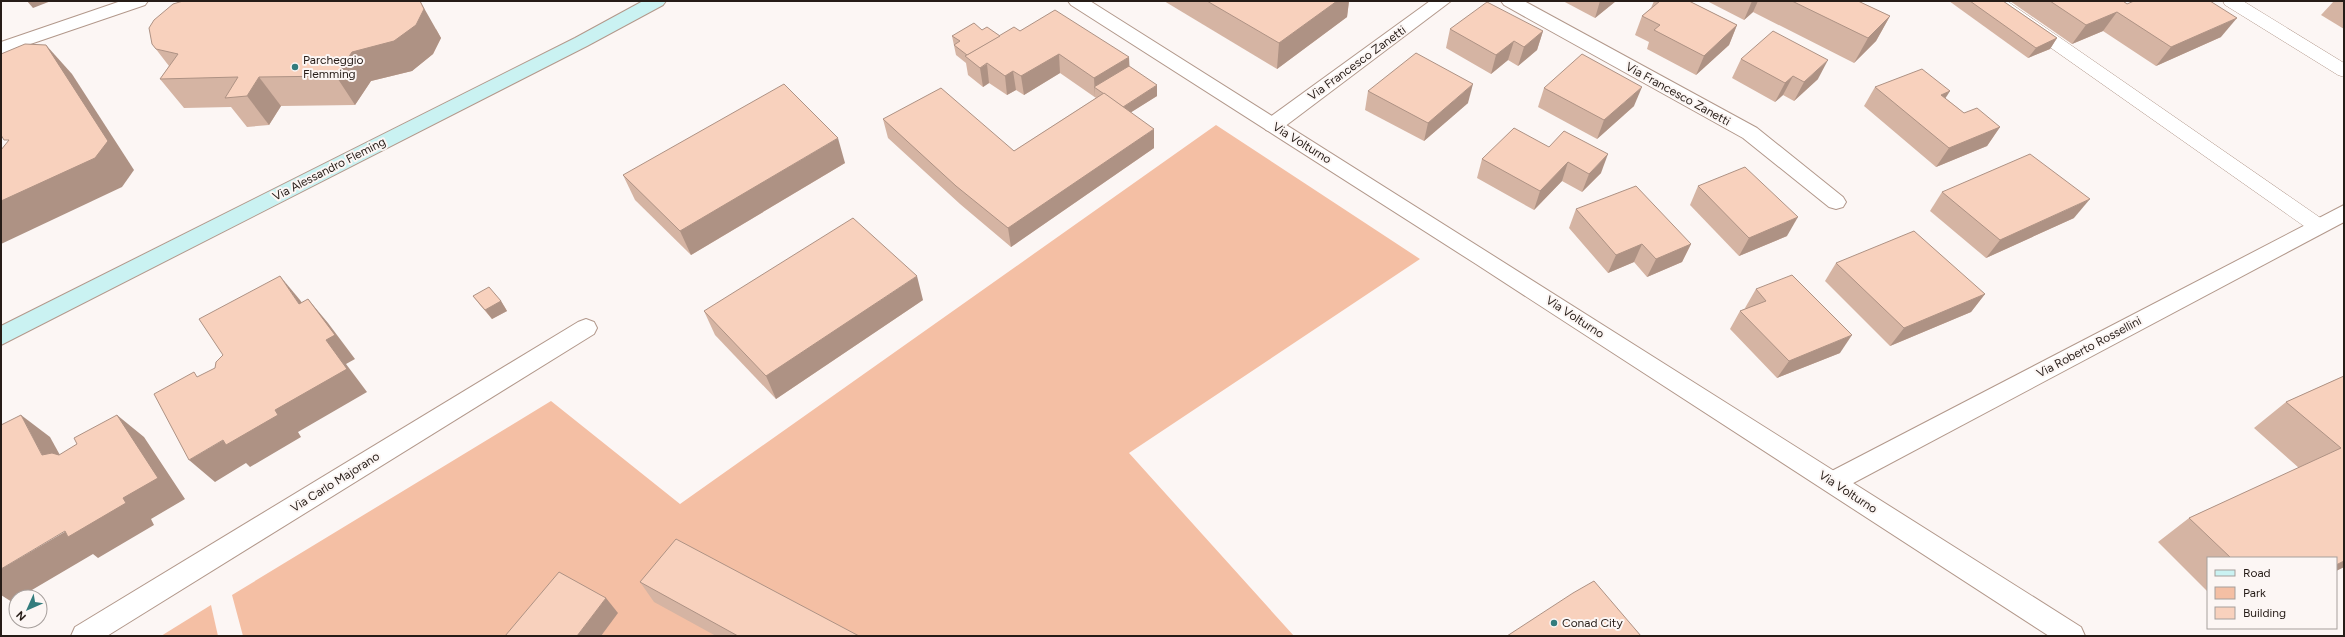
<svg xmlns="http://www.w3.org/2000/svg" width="2345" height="637" viewBox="0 0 2345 637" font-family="Figtree,sans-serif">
<rect width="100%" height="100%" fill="#fcf6f4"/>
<g fill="#f4bfa4">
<path d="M1216,125l204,134 -291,194 165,183h-1051l-11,-41 319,-194 129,103z"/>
<path d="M211,605l7,31h-57z"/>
</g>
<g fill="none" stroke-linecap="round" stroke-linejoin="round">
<defs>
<g id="service">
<path d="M1988,1h19l318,220 3,5 -3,5 -7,2 -7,-2 -321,-226z"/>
<path d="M2223,1h20l101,62v14l-6,-2 -113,-70z"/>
</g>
<g id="minor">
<path d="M121,1h27l-3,4 -144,49v-12z"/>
<path d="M1430,1h21l-171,129 -7,2 -7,-2 -3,-5 3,-5z"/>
<path d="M1501,1h23l233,127 86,69 3,5 -3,5 -7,2 -7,-2 -86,-69 -239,-133z"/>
<path d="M2344,205v17l-502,267 -9,3 -9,-3 -3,-7 3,-7z"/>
<path d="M586,319l8,3 3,6 -3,6 -487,302h-36l4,-9 503,-305z"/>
</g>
<path id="tertiary" d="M1068,1h22l991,626 4,9h-36l-573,-372 -405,-259z"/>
<path id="secondary" d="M643,1h23l-3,4 -76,41 -586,299v-19l574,-288z"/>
</defs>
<use href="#service" stroke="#b2988b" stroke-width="1"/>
<use href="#minor" stroke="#b2988b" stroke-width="2"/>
<use href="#tertiary" stroke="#b2988b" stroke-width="2"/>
<use href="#secondary" stroke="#b2988b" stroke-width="2"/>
<use href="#service" fill="#fff" fill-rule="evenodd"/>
<use href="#minor" fill="#fff" fill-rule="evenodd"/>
<use href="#tertiary" fill="#fff" fill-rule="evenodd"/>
<use href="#secondary" fill="#caf2f2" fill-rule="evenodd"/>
</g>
<g fill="#d5b4a3">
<path d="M1164,1h185l-2,16 -70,52z"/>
<path d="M1563,1h53l-21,17z"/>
<path d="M1654,1h35l48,24 -8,20 -33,30 -49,-26 2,-7 -14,-7 7,-19 9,-8z"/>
<path d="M1707,1h151l32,15 -14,25 -22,22 -101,-51 -9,8z"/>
<path d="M1949,1h54l54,37 -7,11 -22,9z"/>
<path d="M2010,1h113l4,3 94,33 -65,29 -53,-35 -31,13z"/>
<path d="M2334,1h10v28l-23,-14z"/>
<path d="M436,29l5,9 -8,16 -21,17 -41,10 -16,24 -74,1 -12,19 -22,2 -16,-20 -47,1 -24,-29 9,-13 -17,-22z"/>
<path d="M1450,29l93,2 -6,19 -19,16 -10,-6 -17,14 -45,-26z"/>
<path d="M1020,31l109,35 28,30 -26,16 23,36 -143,99 -51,-43 -72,-66 -5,-19 131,32 82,-53 -36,-25 -36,22 -8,-5 -9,5 -18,-12 -6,4 -15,-12 -2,-12 -10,-8 -4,-19h48z"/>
<path d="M1741,59l77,20 -24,22 -11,-6 -8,7 -43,-24z"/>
<path d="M1875,87l70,11 19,15 36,14 -13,19 -51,21 -72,-61z"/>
<path d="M1544,88l90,18 -37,33 -59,-32z"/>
<path d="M1368,91l100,12 -44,38 -59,-31z"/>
<path d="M1549,147l52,26 -19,19 -20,-11 -28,29 -57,-32 5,-19z"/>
<path d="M845,163l-154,92 -56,-55 -12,-25z"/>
<path d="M1698,186l89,50 -48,20 -49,-51z"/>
<path d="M1942,192l132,26 -88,40 -56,-47z"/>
<path d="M1576,209l115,35 -9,18 -35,15 -13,-15 -26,11 -39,-45z"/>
<path d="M1836,263l149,31 -14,18 -81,34 -65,-65z"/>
<path d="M1756,289l84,64 -63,25 -47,-49 10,-18 6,-3h-1z"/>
<path d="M473,296l28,5 6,10 -15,8 -12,-14z"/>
<path d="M923,300l-147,99 -61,-64 -11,-24z"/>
<path d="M2344,376v191l-8,4v-13h-128v34l-50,-50 31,-24 110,-50 -45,-40 32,-26z"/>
<path d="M640,582l219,54h-143l-62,-34z"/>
</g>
<g fill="#ae9284">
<path d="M27,1h24l-18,7z"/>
<path d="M420,1l21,37 -8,16 -21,17 -41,10 -16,24 -19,-29 16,-24z"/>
<path d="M1337,1h12l-2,16 -70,52 2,-26z"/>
<path d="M1600,1h16l-21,17z"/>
<path d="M1752,1h6l-5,11 -9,8z"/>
<path d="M2117,12l-14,19 -31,13 14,-19z"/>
<path d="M1890,16l-14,25 -22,22 14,-25z"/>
<path d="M2237,18l-16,19 -65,29 15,-19z"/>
<path d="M1737,25l-8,20 -33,30 8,-19z"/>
<path d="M1543,31l-6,19 -19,16 6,-19z"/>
<path d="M2057,38l-7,11 -22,9 8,-10z"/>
<path d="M1514,41l-6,19 -17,14 5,-19z"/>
<path d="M46,45l26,29 62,96 -12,17 -121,57v-43z"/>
<path d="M1008,52l-21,12 2,19 -6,4 -3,-19z"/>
<path d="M1059,54l1,19 -36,22 -3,-19z"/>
<path d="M1129,57l1,19 -36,11 1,10 -1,-19z"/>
<path d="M1828,60l-10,19 -24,22 10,-19z"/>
<path d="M1013,71l3,19 -9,5 -2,-19z"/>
<path d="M1793,76l-10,19 -8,7 10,-19z"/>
<path d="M259,77l22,29 -12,19 -22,-29z"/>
<path d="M1473,84l-5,19 -44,38 4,-18z"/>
<path d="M1157,85v11l-35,22v-10z"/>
<path d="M1642,87l-8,19 -37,33 7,-19z"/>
<path d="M1950,91l-12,19 3,-15z"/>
<path d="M2000,127l-13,19 -51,21 13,-19z"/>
<path d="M1154,129v19l-143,99 -3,-19z"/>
<path d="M838,138l7,25 -154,92 -11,-24z"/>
<path d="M1608,154l-7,19 -19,19 7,-18z"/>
<path d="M1568,162l-6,19 -28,29 6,-19z"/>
<path d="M2090,199l-16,19 -88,40 14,-18z"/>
<path d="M1798,217l-11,19 -48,20 10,-18z"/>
<path d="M1642,244l-8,18 -26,11 8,-18z"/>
<path d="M1691,244l-9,18 -35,15 9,-18z"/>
<path d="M280,276l20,24 20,28 -21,-24z"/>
<path d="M917,276l6,24 -147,99 -10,-23z"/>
<path d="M1985,294l-14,18 -81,34 14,-18z"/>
<path d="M308,299l20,24 27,36 -9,5 21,28 -69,40 3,5 -51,30 -4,-4 -31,19 -26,-22 86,-50 51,-70z"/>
<path d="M501,301l6,10 -15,8 -7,-9z"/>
<path d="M1852,335l-12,18 -63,25 12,-17z"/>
<path d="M21,415l29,22 22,40 -30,-22z"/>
<path d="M117,415l27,22 41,62 -34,20 3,6 -56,33 -5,-4 -73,43h-4v2l-4,3 -11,-7v-26l122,-71z"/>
<path d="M2344,561v6l-8,4v-6z"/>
<path d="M606,598l12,15 -17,23h-24z"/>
</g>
<g fill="#f8d1bd" stroke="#ae9284">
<path d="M183,1h237l4,8 -8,16 -22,16 -42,11 -16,24 -77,1 -12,19 -22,2 13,-21 -78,2 18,-25 -22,-5 -4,-5 -3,-16 5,-8 19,-16z"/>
<path d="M1207,1h130l-58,42z"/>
<path d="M1660,1h29l48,24 -33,31 -50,-26 6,-5 -18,-9z"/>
<path d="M1792,1h66l32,15 -22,22z"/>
<path d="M1970,1h33l54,37 -21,10z"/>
<path d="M2050,1h73l4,3 7,-3h76l27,17 -66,29 -54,-35 -31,13z"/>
<path d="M1487,2l56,29 -19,16 -10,-6 -18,14 -46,-26z"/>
<path d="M1055,10l74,47 -35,21 -35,-24 -38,22 -8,-5 -8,5 -18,-13 -7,5 -15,-12 49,-29 6,4z"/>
<path d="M974,23l8,7 5,-3 13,9 -33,19 -13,-10 6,-4 -8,-5z"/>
<path d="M1773,31l55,29 -24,22 -11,-6 -8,7 -44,-24z"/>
<path d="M25,44l21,1 62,96 -13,17 -94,43v-51l8,-10h-5l-3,-5v-81z"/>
<path d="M1416,53l57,31 -45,39 -60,-32z"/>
<path d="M1582,54l60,33 -38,33 -60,-32z"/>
<path d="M1129,66l28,19 -34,22 -29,-20z"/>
<path d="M1922,69l28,22 -9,4 23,18 13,-5 23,19 -51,21 -74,-61z"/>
<path d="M784,84l54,54 -158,93 -57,-56z"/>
<path d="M941,88l73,63 90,-58 50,36 -146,99 -52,-42 -73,-67z"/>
<path d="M1514,128l35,19 15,-16 44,23 -19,20 -21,-12 -28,29 -58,-32z"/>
<path d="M2030,154l60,45 -90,41 -58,-48z"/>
<path d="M1745,167l53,50 -49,21 -51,-52z"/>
<path d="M1636,186l55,58 -35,15 -14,-15 -26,11 -40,-46z"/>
<path d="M853,218l64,58 -151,100 -62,-65z"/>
<path d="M1914,231l71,63 -81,34 -68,-65z"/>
<path d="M1792,275l60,60 -63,26 -49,-50 26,-10 -10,-12z"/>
<path d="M280,276l19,28 9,-5 27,36 -9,5 21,29 -72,41 3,5 -52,30 -3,-5 -34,20 -35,-66 40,-22 3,5 18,-9 1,-6 7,-7 -24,-36z"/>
<path d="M489,287l12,14 -16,9 -12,-14z"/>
<path d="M2344,376v185l-8,4v-7h-105l-42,-40 152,-70 -55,-46z"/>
<path d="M21,415l21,40 10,-2 7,2 18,-11 -3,-6 43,-23 41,63 -35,20 3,5 -58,34 -3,-6 -64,38v-144z"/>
<path d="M676,539l183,97h-121l-98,-54z"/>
<path d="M559,572l47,26 -29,38h-72z"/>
<path d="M1594,581l47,55h-134l66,-43z"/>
</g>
<g fill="#337c7d" stroke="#fcf6f4" stroke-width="1.5">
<circle cx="295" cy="67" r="4"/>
<circle cx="1554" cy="623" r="4"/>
</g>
<g text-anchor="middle" stroke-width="4" stroke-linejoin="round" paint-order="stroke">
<g font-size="12" fill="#261c17" stroke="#fcf6f4" text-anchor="start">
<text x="303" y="64">Parcheggio<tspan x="303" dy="14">Flemming</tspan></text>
<text x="1562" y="627">Conad City</text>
</g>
<g font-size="12" fill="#261c17" stroke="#fcf6f4">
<text transform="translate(1357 63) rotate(-36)" y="4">Via Francesco Zanetti</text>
<text transform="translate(1678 94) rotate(29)" y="4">Via Francesco Zanetti</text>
<text transform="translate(1302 143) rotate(32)" y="4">Via Volturno</text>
<text transform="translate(329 169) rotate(-27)" y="4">Via Alessandro Fleming</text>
<text transform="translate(1575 317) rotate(33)" y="4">Via Volturno</text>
<text transform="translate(2089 347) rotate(-28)" y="4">Via Roberto Rossellini</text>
<text transform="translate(335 482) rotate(-32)" y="4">Via Carlo Majorano</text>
<text transform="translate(1848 492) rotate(33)" y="4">Via Volturno</text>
</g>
</g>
<rect width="2345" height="637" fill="none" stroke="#261c17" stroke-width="4"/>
<rect x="2207" y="557" width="130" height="72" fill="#fcf6f4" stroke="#a69f9c"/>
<rect x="2215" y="570" width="20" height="6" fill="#caf2f2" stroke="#a69f9c"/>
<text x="2243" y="577" font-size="12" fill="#261c17">Road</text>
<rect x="2215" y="587" width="20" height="12" fill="#f4bfa4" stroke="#a69f9c"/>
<text x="2243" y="597" font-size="12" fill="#261c17">Park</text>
<rect x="2215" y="607" width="20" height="12" fill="#f8d1bd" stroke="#a69f9c"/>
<text x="2243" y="617" font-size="12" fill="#261c17">Building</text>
<g transform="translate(28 609) rotate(225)"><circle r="19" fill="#fcf6f4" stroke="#a69f9c"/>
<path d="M0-3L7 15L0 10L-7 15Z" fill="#337c7d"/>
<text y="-6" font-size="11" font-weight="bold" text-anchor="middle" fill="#261c17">N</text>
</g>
</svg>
